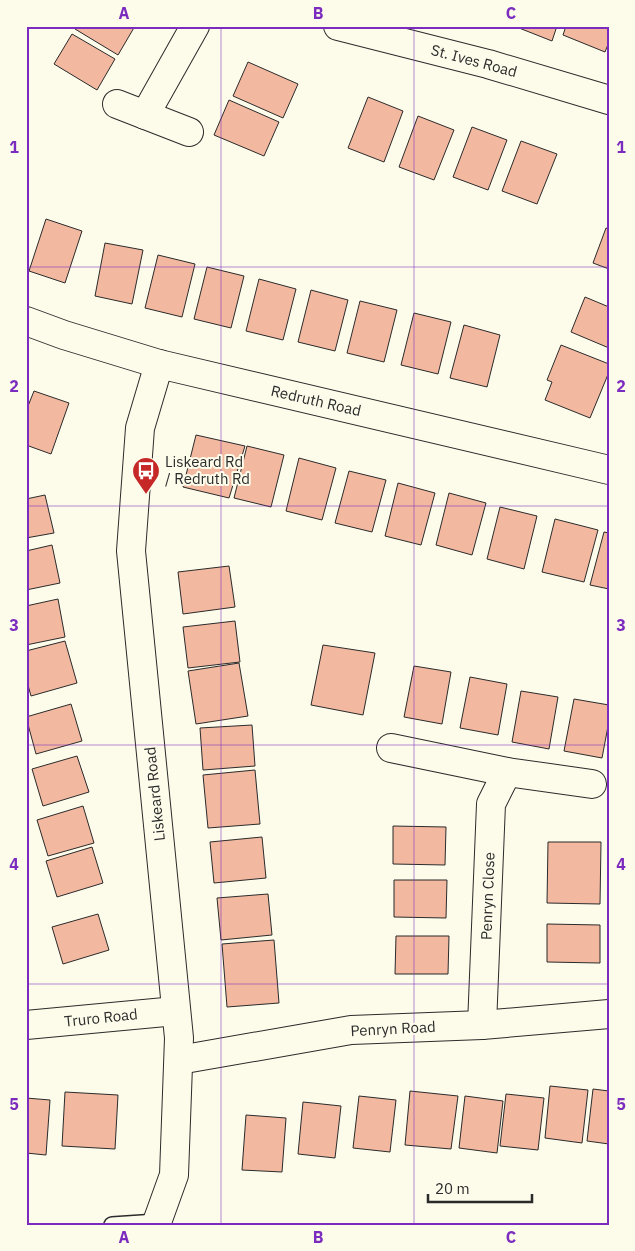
<svg xmlns="http://www.w3.org/2000/svg" width="635" height="1251" viewBox="0 0 635 1251" font-family="'IBM Plex Sans',sans-serif">
<rect width="100%" height="100%" fill="#fdfbea"/>
<g fill="#f2b8a0" stroke="#2b2b2b">
<path d="M77,26h58l-17,29 -43,-26z"/>
<path d="M514,26h43l-5,15z"/>
<path d="M566,26h43v16l-4,10 -42,-17z"/>
<path d="M72,34l43,25 -18,31 -43,-26z"/>
<path d="M248,62l50,22 -15,34 -50,-22z"/>
<path d="M368,97l35,14 -19,51 -36,-14z"/>
<path d="M229,100l50,22 -15,34 -50,-21z"/>
<path d="M418,116l36,14 -20,50 -35,-13z"/>
<path d="M472,127l35,13 -19,50 -35,-13z"/>
<path d="M521,141l36,13 -20,50 -35,-13z"/>
<path d="M46,219l36,12 -17,52 -36,-12z"/>
<path d="M606,228l3,1v40l-16,-6z"/>
<path d="M105,243l38,7 -11,54 -37,-8z"/>
<path d="M158,255l37,9 -13,53 -37,-9z"/>
<path d="M207,267l37,9 -13,52 -37,-9z"/>
<path d="M259,279l37,10 -13,51 -37,-9z"/>
<path d="M311,290l37,10 -13,51 -37,-9z"/>
<path d="M585,297l24,10v41l-38,-16z"/>
<path d="M360,301l37,9 -13,52 -37,-9z"/>
<path d="M414,313l37,9 -13,52 -37,-9z"/>
<path d="M464,325l36,10 -13,52 -37,-9z"/>
<path d="M561,345l48,19v8l-19,46 -45,-18 7,-18 -5,-2z"/>
<path d="M34,391l35,12 -18,51 -25,-9v-34z"/>
<path d="M196,435l49,11 -16,52 -46,-11z"/>
<path d="M247,446l37,9 -13,52 -37,-9z"/>
<path d="M299,458l37,10 -14,52 -36,-9z"/>
<path d="M349,471l37,9 -14,52 -37,-9z"/>
<path d="M398,483l37,10 -14,52 -36,-9z"/>
<path d="M449,493l37,10 -14,52 -36,-10z"/>
<path d="M45,495l9,38 -28,5v-39z"/>
<path d="M500,507l37,9 -13,53 -37,-10z"/>
<path d="M555,519l43,11 -14,52 -42,-10z"/>
<path d="M604,532l5,1v56l-19,-4z"/>
<path d="M52,545l8,38 -34,7v-39z"/>
<path d="M229,566l6,41 -52,7 -5,-42z"/>
<path d="M58,599l7,38 -39,8v-39z"/>
<path d="M235,621l5,41 -52,6 -5,-41z"/>
<path d="M65,641l12,42 -46,13 -5,-18v-27z"/>
<path d="M323,645l52,8 -12,62 -52,-10z"/>
<path d="M239,663l9,53 -52,8 -8,-53z"/>
<path d="M414,666l37,6 -9,52 -38,-7z"/>
<path d="M470,677l37,7 -9,51 -38,-7z"/>
<path d="M521,691l37,6 -9,52 -37,-7z"/>
<path d="M574,699l35,6v16l-7,37 -38,-7z"/>
<path d="M71,704l11,37 -46,13 -10,-37z"/>
<path d="M252,725l3,41 -52,4 -3,-42z"/>
<path d="M77,756l12,36 -46,14 -11,-37z"/>
<path d="M255,770l5,54 -52,4 -5,-53z"/>
<path d="M83,806l11,37 -46,13 -11,-36z"/>
<path d="M393,826l53,1 -1,38 -52,-1z"/>
<path d="M262,837l4,41 -52,5 -4,-41z"/>
<path d="M548,842h53l-1,62 -53,-1z"/>
<path d="M92,847l11,36 -46,14 -11,-36z"/>
<path d="M394,880h53l-1,38 -52,-1z"/>
<path d="M268,894l4,41 -51,5 -4,-42z"/>
<path d="M98,914l11,36 -46,14 -11,-37z"/>
<path d="M547,924l53,1v38l-53,-1z"/>
<path d="M396,936h53l-1,38h-53z"/>
<path d="M274,940l5,63 -52,4 -5,-63z"/>
<path d="M550,1086l38,4 -6,53 -37,-5z"/>
<path d="M593,1089l16,2v53l-22,-3z"/>
<path d="M410,1091l48,5 -7,53 -46,-4z"/>
<path d="M65,1092l53,3 -3,54 -53,-3z"/>
<path d="M506,1094l38,4 -6,52 -38,-4z"/>
<path d="M359,1096l37,4 -6,52 -37,-4z"/>
<path d="M465,1096l38,5 -6,52 -38,-5z"/>
<path d="M26,1098l24,2 -4,55 -20,-2z"/>
<path d="M303,1102l38,4 -6,52 -37,-4z"/>
<path d="M246,1115l40,3 -4,54 -40,-2z"/>
</g>
<g fill="none" stroke-linecap="round" stroke-linejoin="round">
<defs>
<path id="lane" d="M112,1225l45,-3"/>
<g id="street">
<path d="M338,26l150,38 121,36"/>
<path d="M117,104l72,28"/>
<path d="M145,115l50,-89"/>
<path d="M26,321l38,14 95,29 450,106"/>
<path d="M391,748l116,24 85,12"/>
<path d="M26,1025l150,-14"/>
<path d="M482,1025l9,-221 16,-32"/>
<path d="M179,1060l172,-30 131,-5 127,-11"/>
<path d="M156,1225l18,-50 5,-137 -48,-487 9,-123 19,-64"/>
</g>
</defs>
<use href="#lane" stroke="#2b2b2b" stroke-width="18"/>
<use href="#street" stroke="#2b2b2b" stroke-width="30"/>
<use href="#lane" stroke="#fdfbea" stroke-width="15"/>
<use href="#street" stroke="#fdfbea" stroke-width="28"/>
</g>
<path fill="none" stroke="#7b2cbf" stroke-width="1" stroke-opacity="0.55" d="M221,26v1199M414,26v1199M26,267h583M26,506h583M26,745h583M26,984h583"/>
<defs>
<symbol id="bus-pin" viewBox="-11 -11 22 30"><path d="M0 17L-7.5 6A9.5 9.5 0 1 1 7.5 6Z" fill="#c62828" stroke="#fdfbea"/><path d="M-5-6H5V4H4V6H2V4H-2V6H-4V4H-5ZM-3.5-4V0h7V-4ZM-3.5 1.2v1.5H-2V1.2ZM2 1.2v1.5H3.5V1.2Z" fill="#fff"/></symbol>
</defs>
<g fill-rule="evenodd">
<use href="#bus-pin" x="130" y="455" width="32" height="43"/>
</g>
<g text-anchor="middle" stroke-width="4" stroke-linejoin="round" paint-order="stroke">
<g font-size="15" fill="#2b2b2b" stroke="#fdfbea">
<text transform="translate(474 61) rotate(15)" y="5">St. Ives Road</text>
<text transform="translate(316 401) rotate(13)" y="5">Redruth Road</text>
<text transform="translate(155 794) rotate(-96)" y="5">Liskeard Road</text>
<text transform="translate(488 896) rotate(-88)" y="5">Penryn Close</text>
<text transform="translate(101 1018) rotate(-6)" y="5">Truro Road</text>
<text transform="translate(393 1029) rotate(-3)" y="5">Penryn Road</text>
</g>
<g font-size="15" fill="#2b2b2b" stroke="#fdfbea" text-anchor="start">
<text x="165" y="467">Liskeard Rd<tspan x="165" dy="17">/ Redruth Rd</tspan></text>
</g>
</g>
<rect width="635" height="1251" fill="none" stroke="#fdfbea" stroke-width="55"/>
<path d="M428 1194v8h104v-8" fill="none" stroke="#2b2b2b" stroke-width="2.5"/>
<text x="435" y="1194" font-size="15" fill="#2b2b2b" stroke="#fdfbea" stroke-width="4" paint-order="stroke">20 m</text>
<rect x="28" y="28" width="580" height="1196" fill="none" stroke="#7b2cbf" stroke-width="2"/>
<g font-size="16" text-anchor="middle" font-weight="bold" fill="#7b2cbf">
<text x="124" y="19">A</text>
<text x="318" y="19">B</text>
<text x="511" y="19">C</text>
<text x="14" y="153">1</text>
<text x="621" y="153">1</text>
<text x="14" y="392">2</text>
<text x="621" y="392">2</text>
<text x="14" y="631">3</text>
<text x="621" y="631">3</text>
<text x="14" y="870">4</text>
<text x="621" y="870">4</text>
<text x="14" y="1110">5</text>
<text x="621" y="1110">5</text>
<text x="124" y="1243">A</text>
<text x="318" y="1243">B</text>
<text x="511" y="1243">C</text>
</g>
</svg>
